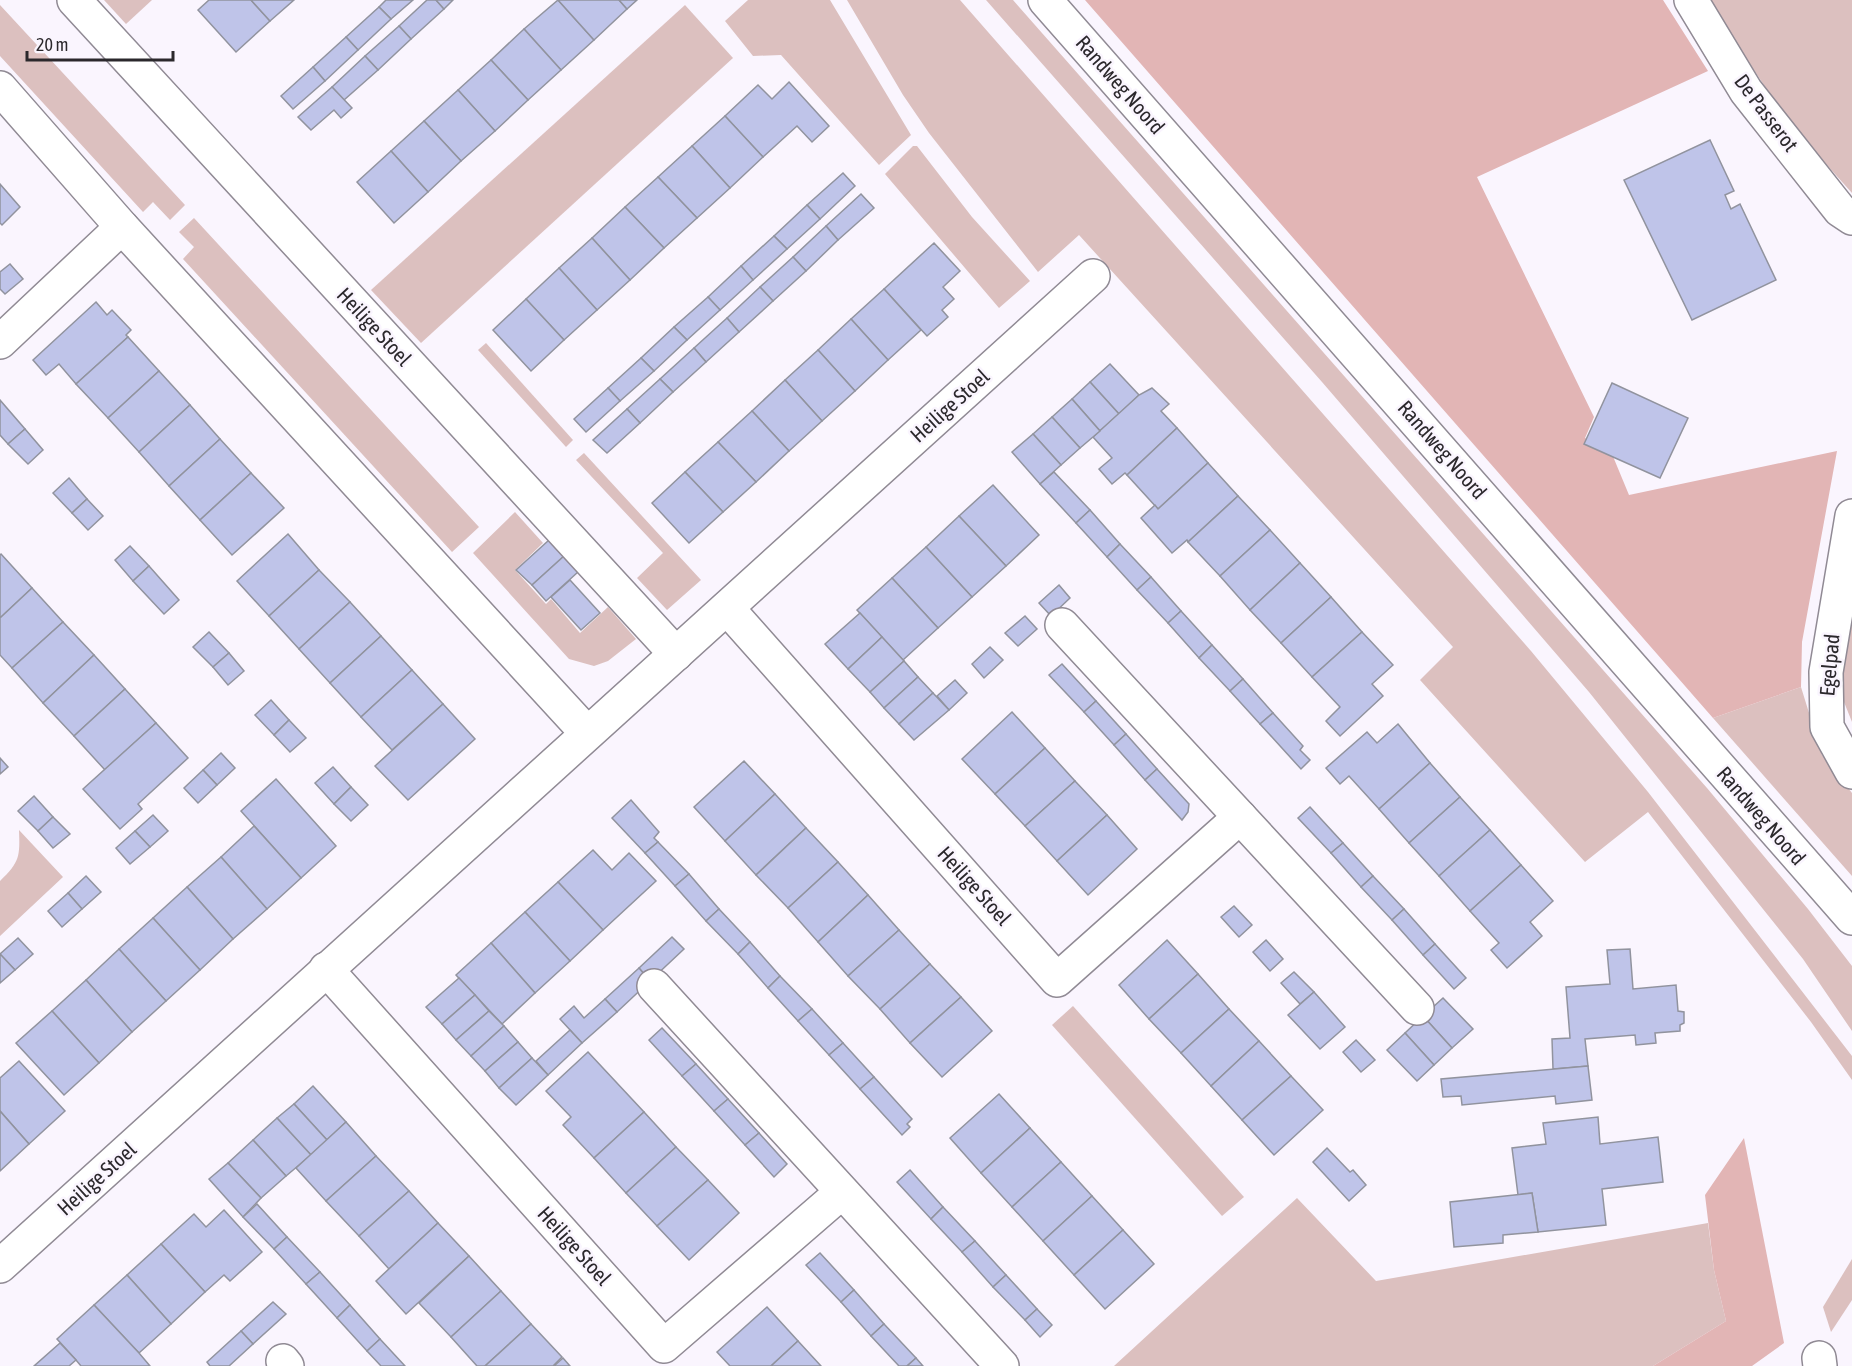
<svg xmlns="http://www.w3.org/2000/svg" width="1852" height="1366" viewBox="0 0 1852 1366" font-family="'Asap Condensed',sans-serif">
<rect width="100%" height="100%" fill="#faf5fe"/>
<g fill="#dcc0bf">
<path d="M104,0h48l-26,24z"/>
<path d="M748,0h82l81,135 -32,30 -98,-110 -28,1 -28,-35z"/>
<path d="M847,0h113l571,651 117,141 204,264v24l-41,-58 -163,-210 -63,50 -165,-182 33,-33 -374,-412 -41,37 -109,-139 -26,-38z"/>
<path d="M986,0h27l694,788 101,121 44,57v65l-49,-72 -214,-267 -267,-310z"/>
<path d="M1707,0h145v193l-62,-69z"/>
<path d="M0,5l185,200 -15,15 -17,-18 -10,10 -143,-156z"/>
<path d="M685,5l48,53 -312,285 -50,-53z"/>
<path d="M913,146h4l55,71 58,64 -31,27 -114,-134z"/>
<path d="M194,218l285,309 -27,25 -269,-293 11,-12 -15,-15z"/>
<path d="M486,343l87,97 -7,7 -88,-97z"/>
<path d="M584,453l117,127 -34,30 -30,-32 26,-25 -87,-93z"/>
<path d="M515,512l28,31 -28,27 31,34 5,-5 29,34 28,-26 28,32 -28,22 -14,5 -25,-7 -96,-106z"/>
<path d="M1852,566v156l-14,-35z"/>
<path d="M1801,687l21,68 30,38v83l-139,-158z"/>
<path d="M19,830l44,47 -63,59v-55c20,-19 20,-25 19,-51z"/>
<path d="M1073,1006l171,191 -22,19 -170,-191z"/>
<path d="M1297,1198l79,83 332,-58 6,47 12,51 -73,45h-539z"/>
<path d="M1852,1259v41l-21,32 -8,-25z"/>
</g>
<g fill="#e2b5b5">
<path d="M1085,0h578l45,71 -231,106 117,240 -9,21 27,16 17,41 208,-44 -35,191 -1,45 -88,31z"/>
<path d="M1744,1138l40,205 -32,23h-99l73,-45 -12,-51 -9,-75z"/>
</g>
<g fill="#bfc4e9" stroke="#91939e" stroke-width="1.5">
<path d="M209,0h42l19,21 -34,31 -38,-42z"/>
<path d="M251,0h43l-24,21z"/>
<path d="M386,0h27l-22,19 -12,-12z"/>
<path d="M427,0h9l8,9 -33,30 -12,-13z"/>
<path d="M436,0h17l-9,9z"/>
<path d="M558,0l36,40 -33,30 -37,-41z"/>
<path d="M558,0h61l8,9 -33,31z"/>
<path d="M619,0h18l-10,9z"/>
<path d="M379,7l12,12 -33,31 -12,-13z"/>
<path d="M399,26l12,13 -33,31 -13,-14z"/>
<path d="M524,29l37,41 -33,30 -37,-40z"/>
<path d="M346,37l12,13 -33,31 -12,-14z"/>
<path d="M365,56l13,14 -34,30 -12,-13z"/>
<path d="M491,60l37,40 -33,31 -37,-41z"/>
<path d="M313,67l12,14 -32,28 -12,-13z"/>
<path d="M789,82l40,44 -17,16 -15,-16 -34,31 -38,-41 33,-31 14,14z"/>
<path d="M332,87l20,21 -11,10 -7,-8 -23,20 -13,-13z"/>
<path d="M458,90l37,41 -34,30 -37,-40z"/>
<path d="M725,116l38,41 -33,31 -38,-42z"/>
<path d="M424,121l37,40 -33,31 -37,-41z"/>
<path d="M1710,140l24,51 -9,4 6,14 9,-5 36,76 -84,40 -68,-140z"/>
<path d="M692,146l38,42 -33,30 -39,-41z"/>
<path d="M391,151l37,41 -34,31 -37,-41z"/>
<path d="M843,173l12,13 -35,33 -13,-14z"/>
<path d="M658,177l39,41 -33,30 -39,-41z"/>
<path d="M0,184l20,23 -18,18 -2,-2z"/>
<path d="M861,194l13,14 -36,32 -12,-14z"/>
<path d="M807,205l13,14 -33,30 -13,-13z"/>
<path d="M625,207l39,41 -34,32 -38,-42z"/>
<path d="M826,226l12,14 -32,31 -13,-14z"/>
<path d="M774,236l13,13 -34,31 -12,-14z"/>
<path d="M592,238l38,42 -33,30 -38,-42z"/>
<path d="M934,243l26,28 -17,16 11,12 -12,11 6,7 -21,19 -43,-47z"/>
<path d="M793,257l13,14 -33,30 -13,-14z"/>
<path d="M10,264l13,15 -18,15 -5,-5v-17z"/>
<path d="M741,266l12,14 -33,30 -12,-13z"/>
<path d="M559,268l38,42 -33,30 -38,-41z"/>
<path d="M760,287l13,14 -34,31 -12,-14z"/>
<path d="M884,289l37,41 -33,30 -37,-41z"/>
<path d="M708,297l12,13 -33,30 -13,-13z"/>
<path d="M526,299l38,41 -33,31 -38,-41z"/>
<path d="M96,302l11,13 5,-5 19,20 -5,5 2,2 -52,47 -17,-20 -13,11 -13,-15z"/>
<path d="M727,318l12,14 -33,30 -12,-14z"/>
<path d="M851,319l37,41 -33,31 -37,-41z"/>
<path d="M674,327l13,13 -33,31 -13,-13z"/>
<path d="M128,337l31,34 -51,47 -32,-34z"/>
<path d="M694,348l12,14 -33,30 -13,-13z"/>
<path d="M818,350l37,41 -33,30 -37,-41z"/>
<path d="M641,358l13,13 -34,30 -12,-13z"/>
<path d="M1110,364l29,31 -20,19 -29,-32z"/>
<path d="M159,371l31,34 -51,47 -31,-34z"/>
<path d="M660,379l13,13 -33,31 -13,-14z"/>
<path d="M785,380l37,41 -33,30 -37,-40z"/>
<path d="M1090,382l29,32 -19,17 -28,-32z"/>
<path d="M1612,383l76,35 -28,60 -76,-34z"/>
<path d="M608,388l12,13 -34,31 -12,-13z"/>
<path d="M1152,388l17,16 -8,7 16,17 -50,47 -2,-2 -13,11 -13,-15 13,-11 -19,-21 46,-42z"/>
<path d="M1072,399l28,32 -20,17 -28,-31z"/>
<path d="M0,400l25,29 -17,15 -8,-9z"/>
<path d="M190,405l30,34 -51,47 -30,-34z"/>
<path d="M627,409l13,14 -33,30 -14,-13z"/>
<path d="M752,411l37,40 -33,31 -38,-40z"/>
<path d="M1052,417l28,31 -19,17 -28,-31z"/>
<path d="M1177,428l31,35 -50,46 -31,-34z"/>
<path d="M25,429l18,21 -15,14 -20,-20z"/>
<path d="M1033,434l28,31 -21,19 -28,-32z"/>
<path d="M220,439l31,34 -51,47 -31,-34z"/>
<path d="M718,442l38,40 -33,30 -38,-40z"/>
<path d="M1208,463l30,33 -50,46 -1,-2 -15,13 -31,-35 14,-13 3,4z"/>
<path d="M685,472l38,40 -34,31 -37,-40z"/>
<path d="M1054,472l36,38 -14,13 -36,-39z"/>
<path d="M251,473l33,35 -52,47 -32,-35z"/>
<path d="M69,478l18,21 -15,14 -19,-20z"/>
<path d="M993,485l46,50 -33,31 -47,-50z"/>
<path d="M1238,496l32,34 -50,46 -32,-34z"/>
<path d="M87,499l16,17 -15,14 -16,-17z"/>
<path d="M1090,510l30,34 -13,13 -31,-34z"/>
<path d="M959,516l47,50 -34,31 -46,-50z"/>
<path d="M1270,530l30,33 -50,47 -30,-34z"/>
<path d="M288,534l31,36 -50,46 -32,-35z"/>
<path d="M549,540l15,16 -32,29 -16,-15z"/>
<path d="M1120,544l31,33 -14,13 -30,-33z"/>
<path d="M130,546l19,20 -16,15 -18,-21z"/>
<path d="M926,547l46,50 -34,31 -46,-50z"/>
<path d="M1,554l31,34 -32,30v-63z"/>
<path d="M564,556l14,16 -32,29 -14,-16z"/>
<path d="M1300,563l31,34 -50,46 -31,-33z"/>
<path d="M149,566l30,34 -15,14 -31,-33z"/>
<path d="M319,570l31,32 -51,47 -30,-33z"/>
<path d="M1151,577l30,34 -13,12 -31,-33z"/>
<path d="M892,578l46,50 -35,32 -46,-50z"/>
<path d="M570,580l30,33 -19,17 -30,-33z"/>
<path d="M1059,585l11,13 -19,18 -12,-13z"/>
<path d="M32,588l31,34 -51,46 -12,-13v-37z"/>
<path d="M1331,597l31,35 -50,45 -31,-34z"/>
<path d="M350,602l31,34 -51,47 -31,-34z"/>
<path d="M1181,611l31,34 -13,13 -31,-35z"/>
<path d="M860,613l22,24 -34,32 -23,-25z"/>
<path d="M1025,616l12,13 -19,17 -13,-13z"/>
<path d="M63,622l31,33 -51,48 -31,-35z"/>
<path d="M209,632l20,21 -16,14 -20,-20z"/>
<path d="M1362,632l31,33 -21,19 11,12 -43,40 -14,-15 14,-14 -28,-30z"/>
<path d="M381,636l31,34 -51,47 -31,-34z"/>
<path d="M882,637l22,24 -34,31 -22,-23z"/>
<path d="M1212,645l31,34 -13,12 -31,-33z"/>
<path d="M990,647l13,13 -19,18 -12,-14z"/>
<path d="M229,653l15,18 -16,14 -15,-18z"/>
<path d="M94,655l31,34 -51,47 -31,-33z"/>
<path d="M904,661l14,16 -34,31 -14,-16z"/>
<path d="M1062,664l34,37 -12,11 -35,-37z"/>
<path d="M412,670l31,34 -51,46 -31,-33z"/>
<path d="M918,677l15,16 -34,31 -15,-16z"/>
<path d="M1243,679l30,34 -13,11 -30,-33z"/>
<path d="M955,680l12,13 -18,17 -12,-14z"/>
<path d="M125,689l31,34 -51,47 -31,-34z"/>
<path d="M933,693l16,17 -35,30 -15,-16z"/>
<path d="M271,700l18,20 -15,15 -19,-20z"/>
<path d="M1096,701l30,33 -12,11 -30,-33z"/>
<path d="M443,704l32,35 -67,61 -33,-34z"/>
<path d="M1012,712l33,36 -50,46 -33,-35z"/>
<path d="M1273,713l30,33 -3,4 10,10 -9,9 -41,-45z"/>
<path d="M289,720l17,18 -16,14 -16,-17z"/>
<path d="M156,723l32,35 -50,46 4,5 -22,20 -37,-40z"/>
<path d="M1398,724l32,39 -51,46 -30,-33 -9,8 -14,-16 41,-36 10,11z"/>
<path d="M1126,734l31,35 -12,11 -31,-35z"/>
<path d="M1045,748l30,33 -50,45 -30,-32z"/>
<path d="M221,753l14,15 -18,17 -14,-15z"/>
<path d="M0,758l8,9 -8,7z"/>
<path d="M744,761l31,33 -50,47 -31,-34z"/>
<path d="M1430,763l30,34 -51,46 -30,-34z"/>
<path d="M333,767l18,20 -17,17 -19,-21z"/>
<path d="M1157,769l32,35 -1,8 -6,8 -37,-40z"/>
<path d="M203,770l14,15 -19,18 -14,-15z"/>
<path d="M276,779l60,67 -35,32 -60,-67z"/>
<path d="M1075,781l32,34 -50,46 -32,-35z"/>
<path d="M351,787l17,18 -17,16 -17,-17z"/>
<path d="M775,794l31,34 -50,47 -31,-34z"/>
<path d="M34,796l19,21 -15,14 -20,-20z"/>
<path d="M1460,797l30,33 -51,46 -30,-33z"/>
<path d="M631,800l28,32 -5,6 4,4 -13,11 -33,-35z"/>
<path d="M1310,807l33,36 -12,10 -33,-35z"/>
<path d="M153,815l15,16 -18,16 -15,-16z"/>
<path d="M1107,815l30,34 -49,46 -31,-34z"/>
<path d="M53,817l17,17 -17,14 -15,-17z"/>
<path d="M254,826l47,52 -34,31 -46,-52z"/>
<path d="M806,828l32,34 -50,46 -32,-33z"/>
<path d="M1490,830l31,35 -51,46 -31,-35z"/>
<path d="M135,831l15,16 -20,17 -14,-16z"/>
<path d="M658,842l31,32 -14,12 -30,-33z"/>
<path d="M1343,843l30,33 -12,11 -30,-34z"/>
<path d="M593,850l19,20 17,-17 27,28 -53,49 -45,-48z"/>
<path d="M221,857l46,52 -34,30 -46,-52z"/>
<path d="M838,862l30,33 -50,47 -30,-34z"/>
<path d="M1521,865l32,36 -23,21 12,14 -35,32 -16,-18 8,-7 -29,-32z"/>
<path d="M689,874l30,35 -13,12 -31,-35z"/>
<path d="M86,876l15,16 -19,17 -14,-16z"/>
<path d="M1373,876l31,33 -12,11 -31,-33z"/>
<path d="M558,882l45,48 -33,31 -45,-49z"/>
<path d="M187,887l46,52 -33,31 -47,-52z"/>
<path d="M68,893l14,16 -20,18 -14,-16z"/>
<path d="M868,895l31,35 -51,46 -30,-34z"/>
<path d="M1234,906l18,19 -13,12 -18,-20z"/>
<path d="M719,909l31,33 -12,12 -32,-33z"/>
<path d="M1404,909l31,35 -12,11 -31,-35z"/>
<path d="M525,912l45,49 -35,32 -44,-50z"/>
<path d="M153,918l47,52 -34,31 -47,-52z"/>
<path d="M899,930l31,34 -50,45 -32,-33z"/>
<path d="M672,937l12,12 -34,32 -11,-13z"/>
<path d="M18,938l15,16 -18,16 -15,-16z"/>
<path d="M1167,940l31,34 -49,45 -30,-34z"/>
<path d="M1266,940l17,19 -13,12 -17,-19z"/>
<path d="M750,942l30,34 -12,12 -30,-34z"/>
<path d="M491,943l44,50 -33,31 -46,-49z"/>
<path d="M1435,944l31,34 -12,11 -31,-34z"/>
<path d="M119,949l47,52 -34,31 -46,-52z"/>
<path d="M1630,949l3,40 43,-4 2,26 6,1v11l-4,2v6l-25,2 1,10 -20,2 -1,-10 -50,4 3,27 -35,3 -1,-30 18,-1 -4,-51 44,-3 -3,-34z"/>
<path d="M0,954l15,16 -15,13z"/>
<path d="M930,964l31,33 -51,46 -30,-34z"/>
<path d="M639,968l11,13 -33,31 -12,-13z"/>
<path d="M1294,972l20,20 -14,12 -19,-21z"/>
<path d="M1198,974l31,35 -48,44 -32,-34z"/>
<path d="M780,976l32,33 -14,12 -30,-33z"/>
<path d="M459,978l16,17 -33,29 -16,-17z"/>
<path d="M86,980l46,52 -33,31 -47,-52z"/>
<path d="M1314,992l31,35 -25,22 -32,-34z"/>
<path d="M475,995l14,16 -33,29 -14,-16z"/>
<path d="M961,997l31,34 -50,46 -32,-34z"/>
<path d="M1443,998l30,31 -21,19 -29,-32z"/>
<path d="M605,999l12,13 -35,31 -22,-24 14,-13 10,12z"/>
<path d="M812,1009l31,34 -14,12 -31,-34z"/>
<path d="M1229,1009l30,32 -48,45 -30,-33z"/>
<path d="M52,1011l47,52 -35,32 -48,-52z"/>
<path d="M489,1011l15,15 -33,30 -15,-16z"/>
<path d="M1423,1016l29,32 -18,17 -29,-32z"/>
<path d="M504,1026l14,16 -33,29 -14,-15z"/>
<path d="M662,1028l34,36 -14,12 -33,-36z"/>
<path d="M570,1030l12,13 -34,32 -12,-14z"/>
<path d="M1405,1033l29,32 -17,16 -30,-31z"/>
<path d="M1356,1040l19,20 -14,12 -18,-20z"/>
<path d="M1259,1041l32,35 -49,44 -31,-34z"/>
<path d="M518,1042l14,16 -33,30 -14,-17z"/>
<path d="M843,1043l31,34 -14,12 -31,-34z"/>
<path d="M588,1052l56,60 -50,46 -31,-33 8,-8 -25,-26z"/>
<path d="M532,1058l16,17 -32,30 -17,-17z"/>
<path d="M19,1061l46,50 -36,33 -29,-33v-33z"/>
<path d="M696,1064l32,35 -14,12 -32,-35z"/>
<path d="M1588,1066l4,34 -36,4 -1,-8 -93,9 -1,-9 -18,1 -2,-18z"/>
<path d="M1291,1076l32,34 -49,45 -32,-35z"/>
<path d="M874,1077l38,42 -5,5 3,3 -8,8 -42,-46z"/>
<path d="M313,1086l33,36 -19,18 -33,-36z"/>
<path d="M999,1094l31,34 -49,45 -31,-35z"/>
<path d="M728,1099l31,34 -14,12 -31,-34z"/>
<path d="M294,1104l33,36 -16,15 -34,-37z"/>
<path d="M0,1111l29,33 -29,27z"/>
<path d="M644,1112l32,35 -50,46 -32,-35z"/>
<path d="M1598,1117l2,27 58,-7 5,45 -61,7 4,36 -68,7 -6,-39 -14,2 -6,-47 34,-4 -3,-21z"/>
<path d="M277,1118l34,37 -25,21 -33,-36z"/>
<path d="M346,1122l30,34 -50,45 -30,-33z"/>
<path d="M1030,1128l31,34 -49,45 -31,-34z"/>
<path d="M759,1133l28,31 -13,13 -29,-32z"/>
<path d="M253,1140l33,36 -25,22 -33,-35z"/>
<path d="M676,1147l32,33 -51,46 -31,-33z"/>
<path d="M1327,1148l23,24 3,-2 13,15 -17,16 -36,-39z"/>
<path d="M376,1156l33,35 -50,45 -33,-35z"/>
<path d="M1061,1162l31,34 -49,45 -31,-34z"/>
<path d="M228,1163l33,35 -18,19 -34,-38z"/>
<path d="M910,1170l33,37 -12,12 -34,-37z"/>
<path d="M708,1180l31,33 -50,47 -32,-34z"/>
<path d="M409,1191l29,32 -49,46 -30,-33z"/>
<path d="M1532,1193l6,39 -35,3v8l-49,4 -4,-45z"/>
<path d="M1092,1196l31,34 -49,45 -31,-34z"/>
<path d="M257,1204l30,33 -13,12 -31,-32z"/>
<path d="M943,1207l32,34 -13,11 -31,-33z"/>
<path d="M224,1210l38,42 -32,29 -6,-6 -19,17 -44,-48 33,-30 12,13z"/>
<path d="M438,1223l31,33 -63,58 -30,-33z"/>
<path d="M1123,1230l31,34 -49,45 -31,-34z"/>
<path d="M287,1237l33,35 -14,12 -32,-35z"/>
<path d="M975,1241l31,34 -13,12 -31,-35z"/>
<path d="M161,1244l44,48 -34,32 -44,-49z"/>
<path d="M820,1253l34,37 -13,12 -35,-37z"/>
<path d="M469,1256l32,35 -50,46 -32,-34z"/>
<path d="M320,1272l30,33 -13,13 -31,-34z"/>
<path d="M127,1275l44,49 -32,29 -45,-48z"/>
<path d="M1006,1275l31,34 -12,11 -32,-33z"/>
<path d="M854,1290l30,34 -13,12 -30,-34z"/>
<path d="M501,1291l30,33 -46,42h-8l-26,-29z"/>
<path d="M273,1302l13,12 -33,30 -12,-13z"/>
<path d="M94,1305l45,48 11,13h-69l-5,-6 -19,-21z"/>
<path d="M350,1305l30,34 -13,12 -30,-33z"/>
<path d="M767,1307l31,34 -27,25h-41l-13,-14z"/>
<path d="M1037,1309l15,16 -12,12 -15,-17z"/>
<path d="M531,1324l31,33 -9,9h-68z"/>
<path d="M884,1324l32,34 -9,8h-8l-28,-30z"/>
<path d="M241,1331l12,13 -24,22h-19l-3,-4z"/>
<path d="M380,1339l25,27h-24l-14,-15z"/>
<path d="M798,1341l23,25h-50z"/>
<path d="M60,1343l16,17 -7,6h-35z"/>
<path d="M563,1358l7,8h-16z"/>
<path d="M916,1358l7,8h-16z"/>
</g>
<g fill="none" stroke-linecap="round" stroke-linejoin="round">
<defs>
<g id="minor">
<path d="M74,0l602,654"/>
<path d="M1691,0l55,91 94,119 12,8"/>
<path d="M0,88l122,139 465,506"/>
<path d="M0,342l122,-115"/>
<path d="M1852,516l-26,156 1,55 25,45"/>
<path d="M727,608l330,372 183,-163"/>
<path d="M1062,625l355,383"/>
<path d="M326,969l338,377 178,-154"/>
<path d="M654,986l348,380"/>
<path d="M0,1266l1093,-990"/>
<path d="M1819,1358l1,8"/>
<path d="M283,1361l4,5"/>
</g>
<path id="major" d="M1045,0l807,918"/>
</defs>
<use href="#minor" stroke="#908a94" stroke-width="36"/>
<use href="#major" stroke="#908a94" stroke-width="36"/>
<use href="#minor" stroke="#fff" stroke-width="33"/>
<use href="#major" stroke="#fff" stroke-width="33"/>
</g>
<g text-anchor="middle" stroke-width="5" stroke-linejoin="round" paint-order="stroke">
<g font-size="21" fill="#2b282c" stroke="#faf5fe">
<text transform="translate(1120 85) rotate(49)" y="7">Randweg Noord</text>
<text transform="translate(1766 113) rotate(53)" y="7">De Passerot</text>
<text transform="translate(374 327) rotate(47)" y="7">Heilige Stoel</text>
<text transform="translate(950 406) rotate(-42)" y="7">Heilige Stoel</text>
<text transform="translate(1442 450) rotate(49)" y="7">Randweg Noord</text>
<text transform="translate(1830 665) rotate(-85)" y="7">Egelpad</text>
<text transform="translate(1761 816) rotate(49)" y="7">Randweg Noord</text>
<text transform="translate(974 886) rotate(48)" y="7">Heilige Stoel</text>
<text transform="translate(97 1179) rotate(-42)" y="7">Heilige Stoel</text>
<text transform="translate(574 1246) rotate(48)" y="7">Heilige Stoel</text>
</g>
</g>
<path d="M27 51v9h146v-9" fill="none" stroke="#2b282c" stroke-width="3"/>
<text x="36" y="51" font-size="18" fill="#2b282c" stroke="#faf5fe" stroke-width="4.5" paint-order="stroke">20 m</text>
</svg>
